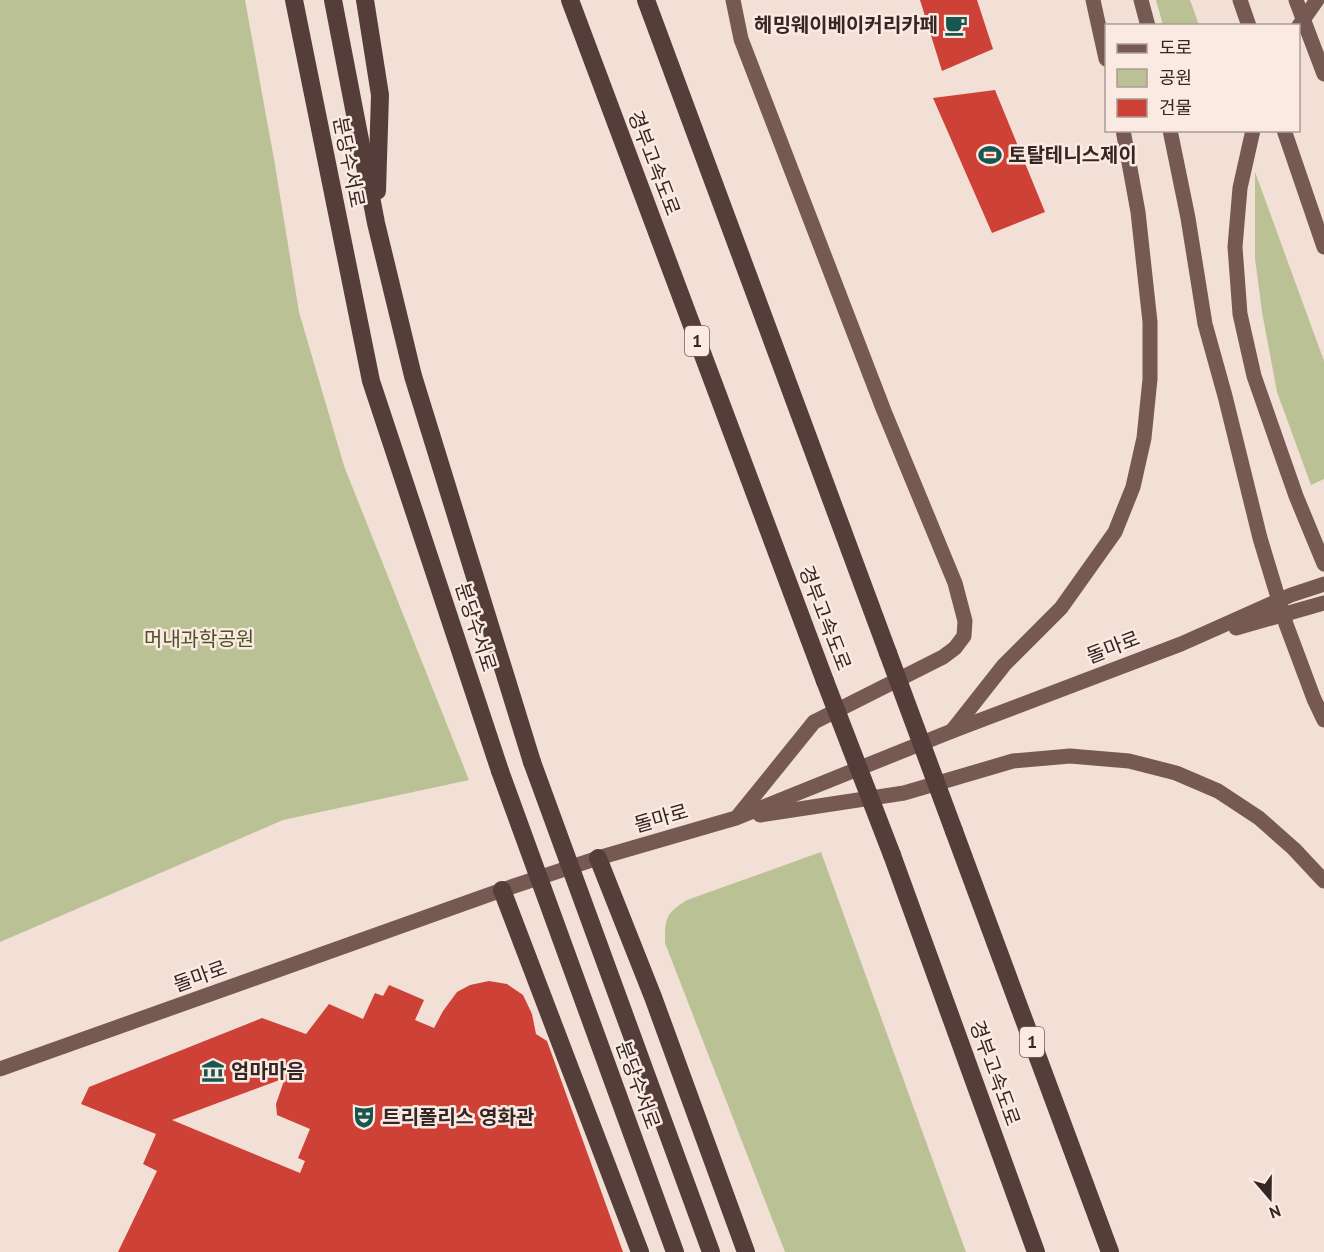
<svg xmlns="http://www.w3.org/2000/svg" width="1324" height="1252" viewBox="0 0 1324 1252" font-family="'PT Sans','Noto Sans KR',sans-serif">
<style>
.green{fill:#bac194}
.building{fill:#ce4137;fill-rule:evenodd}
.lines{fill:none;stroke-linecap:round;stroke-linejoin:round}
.primary{stroke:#775954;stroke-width:15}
.highway{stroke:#553e3a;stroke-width:18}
.primary-bridge{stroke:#775954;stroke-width:15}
.highway-bridge{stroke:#553e3a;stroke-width:18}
.labels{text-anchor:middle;stroke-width:5;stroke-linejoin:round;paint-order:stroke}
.shield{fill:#faeae1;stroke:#6f615d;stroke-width:1.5}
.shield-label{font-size:18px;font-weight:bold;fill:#342624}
.poi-label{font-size:20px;font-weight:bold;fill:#342624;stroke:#faeae1;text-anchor:start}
.street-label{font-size:20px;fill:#342624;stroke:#faeae1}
.park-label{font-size:20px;fill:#4b5326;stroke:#faeae1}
</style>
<rect width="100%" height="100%" fill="#f2dfd5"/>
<g class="green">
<path d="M 0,0 L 245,0 L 275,165 L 299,312 L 344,466 L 469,780 L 283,820 L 0,942 Z"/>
<path d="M 1156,0 L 1190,0 L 1199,25 L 1163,25 Z"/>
<path d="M 1255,172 L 1324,361 L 1324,479 L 1311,485 L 1277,392 L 1262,312 L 1255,258 Z"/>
<path d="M 821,852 L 966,1252 L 785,1252 L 665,943 C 665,918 665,914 687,900 Z"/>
</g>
<g class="building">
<path d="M 920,0 L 977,0 L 993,49 L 942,71 Z"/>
<path d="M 995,90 L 1045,212 L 992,233 L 933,98 Z"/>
<path d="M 489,981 L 507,984 L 523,995 L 532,1014 L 536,1034 L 547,1041 L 623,1252 L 118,1252 L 157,1171 L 143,1164 L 156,1134 L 81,1104 L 89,1087 L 262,1018 L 306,1034 L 329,1004 L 363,1019 L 375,993 L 383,996 L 389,985 L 424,1000 L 415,1020 L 434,1028 L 443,1011 L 457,992 L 470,985 ZM 285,1078 L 276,1104 L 277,1115 L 310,1129 L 298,1158 L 305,1161 L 300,1173 L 172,1120 Z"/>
</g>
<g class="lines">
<g class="primary">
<path d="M 733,0 L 741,39 L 884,411 L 955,583 L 965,621 L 964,636 L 955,648 L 943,657 L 814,722 L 738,816"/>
<path d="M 1093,0 L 1106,59"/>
<path d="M 1141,0 L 1148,26"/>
<path d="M 1240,0 L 1249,26"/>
<path d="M 1296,0 L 1324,74"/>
<path d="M 1253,130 L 1240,188 L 1235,247 L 1240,314 L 1254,376 L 1296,496 L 1324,564"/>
<path d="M 1284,130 L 1324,247"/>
<path d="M 1236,628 L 1324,603"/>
<path d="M 952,731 L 1004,665 L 1061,608 L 1115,532 L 1133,487 L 1144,438 L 1150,379 L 1150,322 L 1138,212 L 1123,130"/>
<path d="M 760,815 L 904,793 L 1013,761 L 1070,756 L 1129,761 L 1176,773 L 1218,791 L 1259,818 L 1294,849 L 1324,881"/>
<path d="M 0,1069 L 502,890 L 598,858 L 736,818 L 952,731 L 1181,644 L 1291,595 L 1324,584"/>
</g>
<g class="highway">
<path d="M 294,0 L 371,381 L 500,771"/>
<path d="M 333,0 L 376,223 L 413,376 L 532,762"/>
<path d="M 365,0 L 380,95 L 377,191"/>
<path d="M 570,0 L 825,681"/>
<path d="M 646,0 L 888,653"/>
<path d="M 954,831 L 1110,1252"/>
<path d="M 892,855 L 1036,1252"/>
<path d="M 598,858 L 653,997 L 746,1252"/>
<path d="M 502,890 L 640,1252"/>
</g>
<g class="primary-bridge">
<path d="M 1298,27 L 1317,0"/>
<path d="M 1170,130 L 1188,218 L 1205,324 L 1225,396 L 1260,538 L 1286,624 L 1314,699 L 1324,720"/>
</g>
<g class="highway-bridge">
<path d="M 888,653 L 954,831"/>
<path d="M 825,681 L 892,855"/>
<path d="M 532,762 L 711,1252"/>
<path d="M 500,771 L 675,1252"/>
</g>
</g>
<defs>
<g id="cafe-bare" transform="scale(1.8)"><path d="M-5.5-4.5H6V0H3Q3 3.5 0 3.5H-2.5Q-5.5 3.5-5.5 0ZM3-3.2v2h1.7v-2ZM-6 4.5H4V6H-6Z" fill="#185750" stroke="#faeae1" stroke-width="2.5" paint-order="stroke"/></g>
<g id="stadium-bare" transform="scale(1.8)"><path d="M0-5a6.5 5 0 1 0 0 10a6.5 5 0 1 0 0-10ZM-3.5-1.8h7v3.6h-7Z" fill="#185750" stroke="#faeae1" stroke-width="2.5" paint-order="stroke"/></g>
<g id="museum-bare" transform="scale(1.8)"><path d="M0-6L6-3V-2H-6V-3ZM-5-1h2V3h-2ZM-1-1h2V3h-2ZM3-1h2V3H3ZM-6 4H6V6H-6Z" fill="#185750" stroke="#faeae1" stroke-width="2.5" paint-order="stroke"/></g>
<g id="theatre-bare" transform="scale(1.8)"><path d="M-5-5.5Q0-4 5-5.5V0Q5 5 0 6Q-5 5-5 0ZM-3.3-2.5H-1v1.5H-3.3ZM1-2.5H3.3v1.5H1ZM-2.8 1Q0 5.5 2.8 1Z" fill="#185750" stroke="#faeae1" stroke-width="2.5" paint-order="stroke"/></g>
</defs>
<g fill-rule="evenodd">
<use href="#cafe-bare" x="956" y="25"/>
<use href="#stadium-bare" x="990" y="155"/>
<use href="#museum-bare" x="213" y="1071"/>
<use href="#theatre-bare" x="364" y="1117"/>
</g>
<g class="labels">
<g class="shield">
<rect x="685" y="326" width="24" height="30" rx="4.5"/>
<rect x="1020" y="1027" width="24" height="30" rx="4.5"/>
</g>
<g class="shield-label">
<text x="697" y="347">1</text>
<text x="1032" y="1048">1</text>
</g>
<g class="poi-label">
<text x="938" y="32" text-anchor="end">헤밍웨이베이커리카페</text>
<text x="1008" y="162">토탈테니스제이</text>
<text x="231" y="1078">엄마마음</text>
<text x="382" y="1124">트리폴리스 영화관</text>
</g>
<g class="street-label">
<text transform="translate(349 162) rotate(79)" y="7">분당수서로</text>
<text transform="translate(654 163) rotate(69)" y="7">경부고속도로</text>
<text transform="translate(825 618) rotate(69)" y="7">경부고속도로</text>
<text transform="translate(476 627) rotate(72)" y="7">분당수서로</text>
<text transform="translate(1113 647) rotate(-21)" y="7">돌마로</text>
<text transform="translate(661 818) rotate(-16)" y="7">돌마로</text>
<text transform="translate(200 976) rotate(-20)" y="7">돌마로</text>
<text transform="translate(995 1073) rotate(70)" y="7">경부고속도로</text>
<text transform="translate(638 1085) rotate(70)" y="7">분당수서로</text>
</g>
<g class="park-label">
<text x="199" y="646">머내과학공원</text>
</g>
</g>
<rect x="1105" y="24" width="195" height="108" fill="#faeae1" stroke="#ab9c95" stroke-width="1.5"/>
<rect x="1117" y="44" width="30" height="9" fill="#775954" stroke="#ab9c95" stroke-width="1.5"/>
<text x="1159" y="54" font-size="18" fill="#342624">도로</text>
<rect x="1117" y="69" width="30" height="18" fill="#bac194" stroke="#ab9c95" stroke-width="1.5"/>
<text x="1159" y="84" font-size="18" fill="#342624">공원</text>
<rect x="1117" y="99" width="30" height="18" fill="#ce4137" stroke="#ab9c95" stroke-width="1.5"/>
<text x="1159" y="114" font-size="18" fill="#342624">건물</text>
<g transform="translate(1270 1198) rotate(160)" stroke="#faeae1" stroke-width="4.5" paint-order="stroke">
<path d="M0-4.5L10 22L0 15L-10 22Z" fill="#342624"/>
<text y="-9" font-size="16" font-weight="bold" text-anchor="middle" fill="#342624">N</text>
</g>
</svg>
